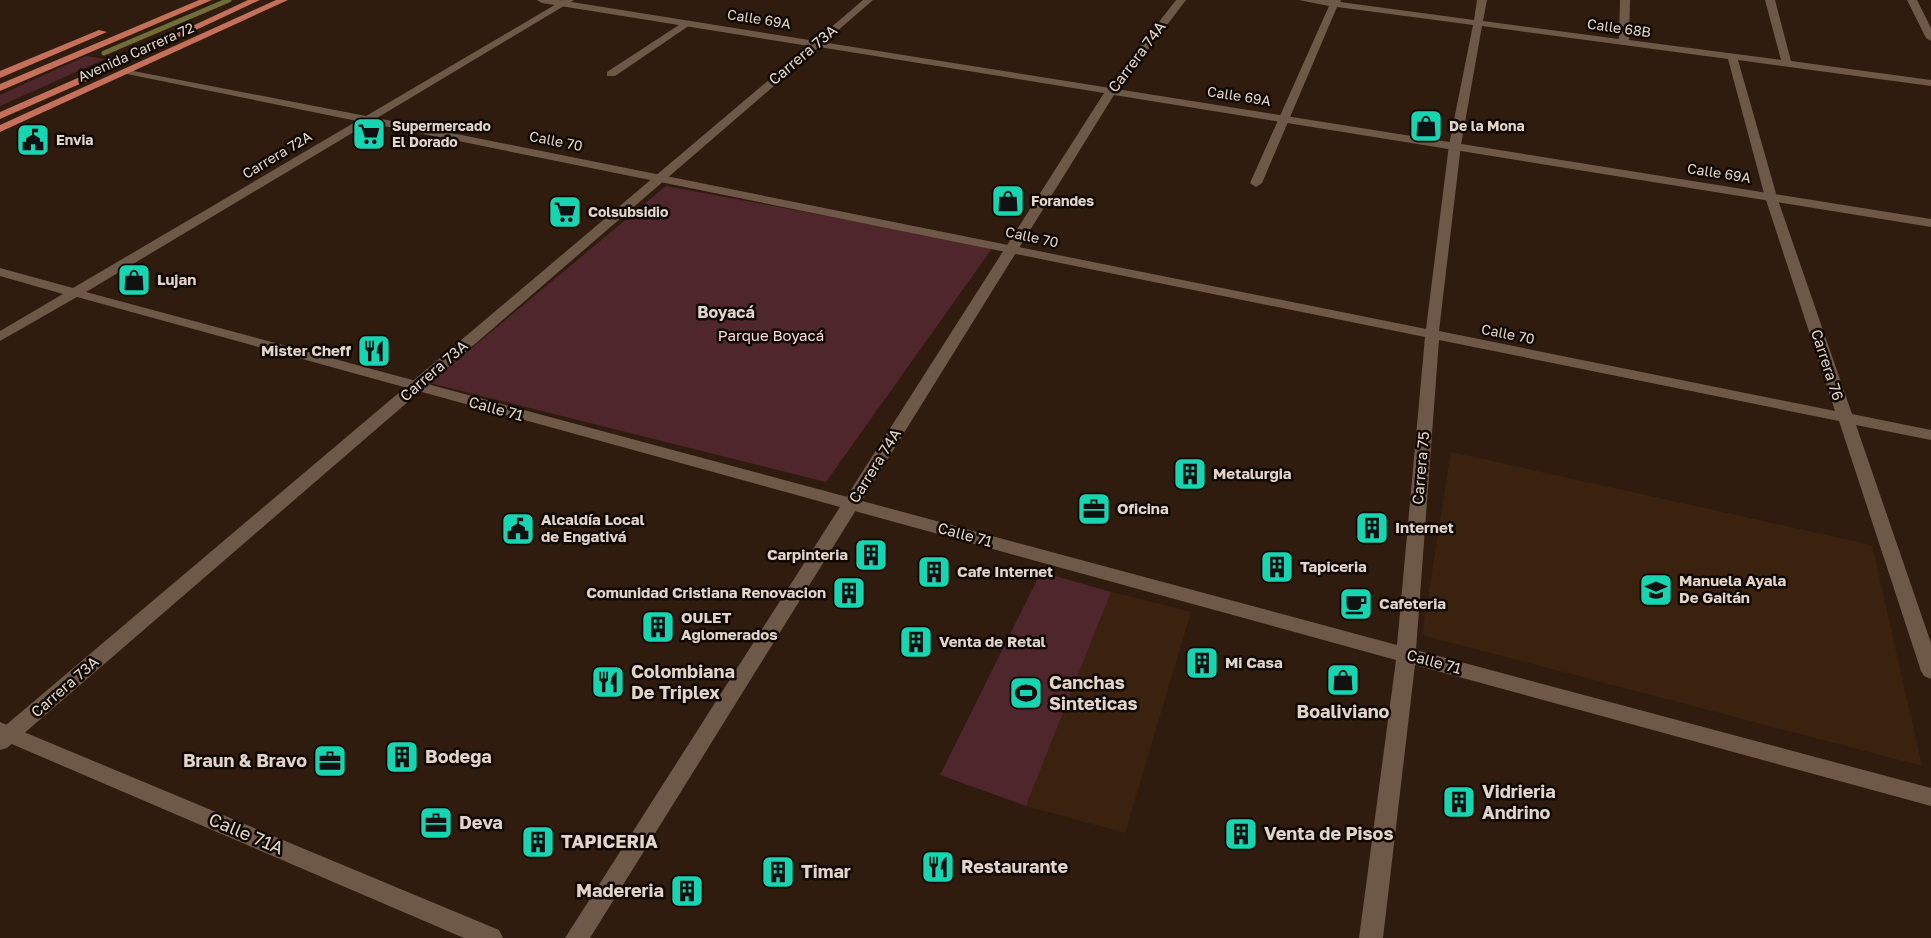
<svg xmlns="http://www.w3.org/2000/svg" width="1931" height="938" viewBox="0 0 1931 938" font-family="'Golos Text',sans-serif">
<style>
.built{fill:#3b220f}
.green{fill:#50262d}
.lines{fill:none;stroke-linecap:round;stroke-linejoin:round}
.stream{stroke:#716d3b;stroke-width:5}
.minor{fill:#6e5848;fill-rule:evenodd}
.tertiary{fill:#6e5848;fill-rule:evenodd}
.trunk{fill:#c4705a;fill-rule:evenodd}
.labels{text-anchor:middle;stroke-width:5;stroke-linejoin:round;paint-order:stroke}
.far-street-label{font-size:14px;fill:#e2d4cb;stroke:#110904}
.far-poi-label{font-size:14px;font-weight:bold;fill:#e2d4cb;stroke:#110904;text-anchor:start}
.street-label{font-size:15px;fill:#e2d4cb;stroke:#110904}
.poi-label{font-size:15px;font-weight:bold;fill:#e2d4cb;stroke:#110904;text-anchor:start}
.park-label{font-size:15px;fill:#fcd8db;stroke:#110904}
.neighbourhood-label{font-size:16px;font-weight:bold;fill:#e2d4cb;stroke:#110904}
.near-poi-label{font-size:18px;font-weight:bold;fill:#e2d4cb;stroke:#110904;text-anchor:start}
.near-street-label{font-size:18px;fill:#e2d4cb;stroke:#110904}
</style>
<rect width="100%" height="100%" fill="#2f1c0e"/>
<g class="built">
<path d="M 1451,452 L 1872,545 L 1922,766 L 1422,635 Z"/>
<path d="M 1111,592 L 1191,612 L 1125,833 L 1026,806 Z"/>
</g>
<g class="green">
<path d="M 86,56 L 105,59 L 0,106 L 0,95 Z"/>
<path d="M 666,186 L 993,247 L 826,482 L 430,383 Z"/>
<path d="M 1041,572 L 1111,592 L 1026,806 L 940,775 Z"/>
</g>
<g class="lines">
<path class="stream" d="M 104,53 L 229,0"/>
<g class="minor">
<path d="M 563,0 L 574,0 L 377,118 L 1426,329 L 1449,145 L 1473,25 L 1337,7 L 1262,183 L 1256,187 L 1250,183 L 1329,6 L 1299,0 L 1341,0 L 1340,2 L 1474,20 L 1477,0 L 1487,0 L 1483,21 L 1619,39 L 1620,0 L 1630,0 L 1629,40 L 1781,60 L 1765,0 L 1775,0 L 1791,61 L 1931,80 L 1931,86 L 1738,60 L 1777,197 L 1852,414 L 1931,430 L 1931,440 L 1856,425 L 1931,643 L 1931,679 L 1924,676 L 1921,671 L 1839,421 L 1439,340 L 1416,650 L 1931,788 L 1931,806 L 1415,665 L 1383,938 L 1359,938 L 1396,660 L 77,297 L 0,341 L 0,331 L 63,294 L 0,276 L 0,268 L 73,288 L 357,121 L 127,74 L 123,73 L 123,69 L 366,116 ZM 1482,26 L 1728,59 L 1765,197 L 1835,411 L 1439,331 L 1461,145 ZM 369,123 L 1425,337 L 1397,645 L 86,292 Z"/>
<path d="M 863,0 L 873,0 L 820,46 L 814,46 L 814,42 Z"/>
<path d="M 1176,0 L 1186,0 L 1115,93 L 1107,93 L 1107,89 Z"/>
<path d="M 1907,0 L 1917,0 L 1931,28 L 1931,41 L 1926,38 Z"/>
<path d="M 685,21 L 693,23 L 615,76 L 607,76 L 607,72 Z"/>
<path d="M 0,722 L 499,930 L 503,938 L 464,938 L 0,739 Z"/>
</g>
<path class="tertiary" d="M 537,0 L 559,0 L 1931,219 L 1931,227 L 1114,95 L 590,938 L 565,938 L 1104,93 L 819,47 L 7,748 L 0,750 L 0,730 L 809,46 L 542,3 Z"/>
<g class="trunk">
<path d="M 199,0 L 212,0 L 0,91 L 0,84 Z"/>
<path d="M 248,0 L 260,0 L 181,37 L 173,35 Z"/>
<path d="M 276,0 L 288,0 L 0,132 L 0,125 Z"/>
<path d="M 99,30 L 107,32 L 0,78 L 0,71 Z"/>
<path d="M 87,74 L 91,75 L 91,79 L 0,119 L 0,112 Z"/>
</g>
</g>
<defs>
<g id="shop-square" transform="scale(1.725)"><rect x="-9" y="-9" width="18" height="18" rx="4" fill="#18d5b2" stroke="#110904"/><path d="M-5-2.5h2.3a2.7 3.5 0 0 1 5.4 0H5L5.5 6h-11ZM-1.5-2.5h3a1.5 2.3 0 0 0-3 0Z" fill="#111"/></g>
<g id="supermarket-square" transform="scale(1.725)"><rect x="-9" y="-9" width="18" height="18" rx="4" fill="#18d5b2" stroke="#110904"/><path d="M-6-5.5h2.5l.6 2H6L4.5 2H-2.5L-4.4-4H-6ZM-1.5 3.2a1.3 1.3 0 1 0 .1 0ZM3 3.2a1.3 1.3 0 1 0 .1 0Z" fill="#111"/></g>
<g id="civic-square" transform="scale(1.725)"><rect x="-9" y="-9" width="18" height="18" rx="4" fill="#18d5b2" stroke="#110904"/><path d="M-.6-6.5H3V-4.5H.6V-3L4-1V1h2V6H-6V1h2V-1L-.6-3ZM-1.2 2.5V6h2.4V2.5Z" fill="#111"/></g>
<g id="restaurant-square" transform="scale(1.725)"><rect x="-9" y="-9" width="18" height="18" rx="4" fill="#18d5b2" stroke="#110904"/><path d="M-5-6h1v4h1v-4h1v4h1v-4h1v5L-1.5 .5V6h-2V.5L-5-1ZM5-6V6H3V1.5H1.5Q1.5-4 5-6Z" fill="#111"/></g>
<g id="building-square" transform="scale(1.725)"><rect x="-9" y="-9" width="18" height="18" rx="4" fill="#18d5b2" stroke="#110904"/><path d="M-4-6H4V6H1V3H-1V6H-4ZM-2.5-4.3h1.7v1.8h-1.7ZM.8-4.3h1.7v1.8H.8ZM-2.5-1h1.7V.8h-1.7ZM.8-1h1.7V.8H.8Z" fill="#111"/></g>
<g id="office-square" transform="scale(1.725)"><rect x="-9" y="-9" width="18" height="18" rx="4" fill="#18d5b2" stroke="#110904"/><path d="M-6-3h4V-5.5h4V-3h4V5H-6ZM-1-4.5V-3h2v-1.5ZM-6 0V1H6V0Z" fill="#111"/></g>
<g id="school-square" transform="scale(1.725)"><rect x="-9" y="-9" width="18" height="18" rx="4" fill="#18d5b2" stroke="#110904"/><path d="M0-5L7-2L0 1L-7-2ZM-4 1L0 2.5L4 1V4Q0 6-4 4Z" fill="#111"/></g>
<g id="cafe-square" transform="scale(1.725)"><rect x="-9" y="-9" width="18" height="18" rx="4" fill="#18d5b2" stroke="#110904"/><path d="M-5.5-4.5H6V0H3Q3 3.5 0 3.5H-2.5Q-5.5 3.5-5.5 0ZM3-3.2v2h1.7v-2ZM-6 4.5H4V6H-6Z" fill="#111"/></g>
<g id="stadium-square" transform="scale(1.725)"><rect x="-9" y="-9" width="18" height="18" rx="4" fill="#18d5b2" stroke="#110904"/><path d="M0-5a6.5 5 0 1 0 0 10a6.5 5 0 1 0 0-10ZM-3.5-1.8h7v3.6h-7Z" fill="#111"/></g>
</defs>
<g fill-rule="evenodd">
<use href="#shop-square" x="1426" y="126"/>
<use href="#supermarket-square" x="369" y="134"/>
<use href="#civic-square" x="33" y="140"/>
<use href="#shop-square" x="1008" y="201"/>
<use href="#supermarket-square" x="565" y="212"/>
<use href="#shop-square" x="134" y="280"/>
<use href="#restaurant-square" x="374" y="351"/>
<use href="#building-square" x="1190" y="474"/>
<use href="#office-square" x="1094" y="509"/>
<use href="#building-square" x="1372" y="528"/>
<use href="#civic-square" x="518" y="529"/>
<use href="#building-square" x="871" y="555"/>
<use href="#building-square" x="1277" y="567"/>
<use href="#building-square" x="934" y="572"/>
<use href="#school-square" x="1656" y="590"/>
<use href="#building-square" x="849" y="593"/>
<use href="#cafe-square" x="1356" y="604"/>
<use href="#building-square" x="658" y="627"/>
<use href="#building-square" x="916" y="642"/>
<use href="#building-square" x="1202" y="663"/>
<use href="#shop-square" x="1343" y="680"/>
<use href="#restaurant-square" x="608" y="682"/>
<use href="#stadium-square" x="1026" y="693"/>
<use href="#building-square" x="402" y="757"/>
<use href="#office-square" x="330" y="761"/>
<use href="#building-square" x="1459" y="802"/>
<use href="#office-square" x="436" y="823"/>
<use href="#building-square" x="1241" y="834"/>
<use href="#building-square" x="538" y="842"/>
<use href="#restaurant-square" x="938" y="867"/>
<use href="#building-square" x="778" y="872"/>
<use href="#building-square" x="687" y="891"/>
</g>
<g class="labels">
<g class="far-street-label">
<text transform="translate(759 19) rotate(9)" y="5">Calle 69A</text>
<text transform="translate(1619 28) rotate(8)" y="5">Calle 68B</text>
<text transform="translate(136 52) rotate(-24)" y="5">Avenida Carrera 72</text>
<text transform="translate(1239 96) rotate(9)" y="5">Calle 69A</text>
<text transform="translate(556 141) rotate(11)" y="5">Calle 70</text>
<text transform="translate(277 155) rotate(-31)" y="5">Carrera 72A</text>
<text transform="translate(1719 173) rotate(9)" y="5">Calle 69A</text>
<text transform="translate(1032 237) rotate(12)" y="5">Calle 70</text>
<text transform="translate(1508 334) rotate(11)" y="5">Calle 70</text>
</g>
<g class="far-poi-label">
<text x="392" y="131">Supermercado<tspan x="392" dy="16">El Dorado</tspan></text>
<text x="1449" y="131">De la Mona</text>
<text x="56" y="145">Envia</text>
<text x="1031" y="206">Forandes</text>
<text x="588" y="217">Colsubsidio</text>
</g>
<g class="street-label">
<text transform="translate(803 55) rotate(-40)" y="5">Carrera 73A</text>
<text transform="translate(1137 57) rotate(-53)" y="5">Carrera 74A</text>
<text transform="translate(1827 365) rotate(72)" y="5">Carrera 76</text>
<text transform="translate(434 371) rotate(-41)" y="5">Carrera 73A</text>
<text transform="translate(496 409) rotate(15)" y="5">Calle 71</text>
<text transform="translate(875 466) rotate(-58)" y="5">Carrera 74A</text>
<text transform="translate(1421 468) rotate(-85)" y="5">Carrera 75</text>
<text transform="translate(965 535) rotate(15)" y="5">Calle 71</text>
<text transform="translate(1434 662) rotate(15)" y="5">Calle 71</text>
<text transform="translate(65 687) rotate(-41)" y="5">Carrera 73A</text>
</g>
<g class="poi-label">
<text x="157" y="285">Lujan</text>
<text x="351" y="356" text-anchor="end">Mister Cheff</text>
<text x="1213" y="479">Metalurgia</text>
<text x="1117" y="514">Oficina</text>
<text x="541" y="525">Alcaldía Local<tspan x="541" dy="17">de Engativá</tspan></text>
<text x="1395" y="533">Internet</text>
<text x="848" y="560" text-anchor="end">Carpinteria</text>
<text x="1300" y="572">Tapiceria</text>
<text x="957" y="577">Cafe Internet</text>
<text x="1679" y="586">Manuela Ayala<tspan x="1679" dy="17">De Gaitán</tspan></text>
<text x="826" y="598" text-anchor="end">Comunidad Cristiana Renovacion</text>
<text x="1379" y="609">Cafeteria</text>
<text x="681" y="623">OULET<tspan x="681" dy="17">Aglomerados</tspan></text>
<text x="939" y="647">Venta de Retal</text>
<text x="1225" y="668">Mi Casa</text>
</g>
<g class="park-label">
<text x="771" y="341">Parque Boyacá</text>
</g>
<g class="neighbourhood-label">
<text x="726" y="318">Boyacá</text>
</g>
<g class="near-poi-label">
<text x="631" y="678">Colombiana<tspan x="631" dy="21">De Triplex</tspan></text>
<text x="1049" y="689">Canchas<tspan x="1049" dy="21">Sinteticas</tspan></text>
<text x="1343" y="718" text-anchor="middle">Boaliviano</text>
<text x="425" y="763">Bodega</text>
<text x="307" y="767" text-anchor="end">Braun &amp; Bravo</text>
<text x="1482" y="798">Vidrieria<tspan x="1482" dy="21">Andrino</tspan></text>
<text x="459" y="829">Deva</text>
<text x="1264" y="840">Venta de Pisos</text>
<text x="561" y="848">TAPICERIA</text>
<text x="961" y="873">Restaurante</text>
<text x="801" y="878">Timar</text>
<text x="664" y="897" text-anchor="end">Madereria</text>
</g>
<g class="near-street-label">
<text transform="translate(246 834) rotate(23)" y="6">Calle 71A</text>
</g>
</g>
</svg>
